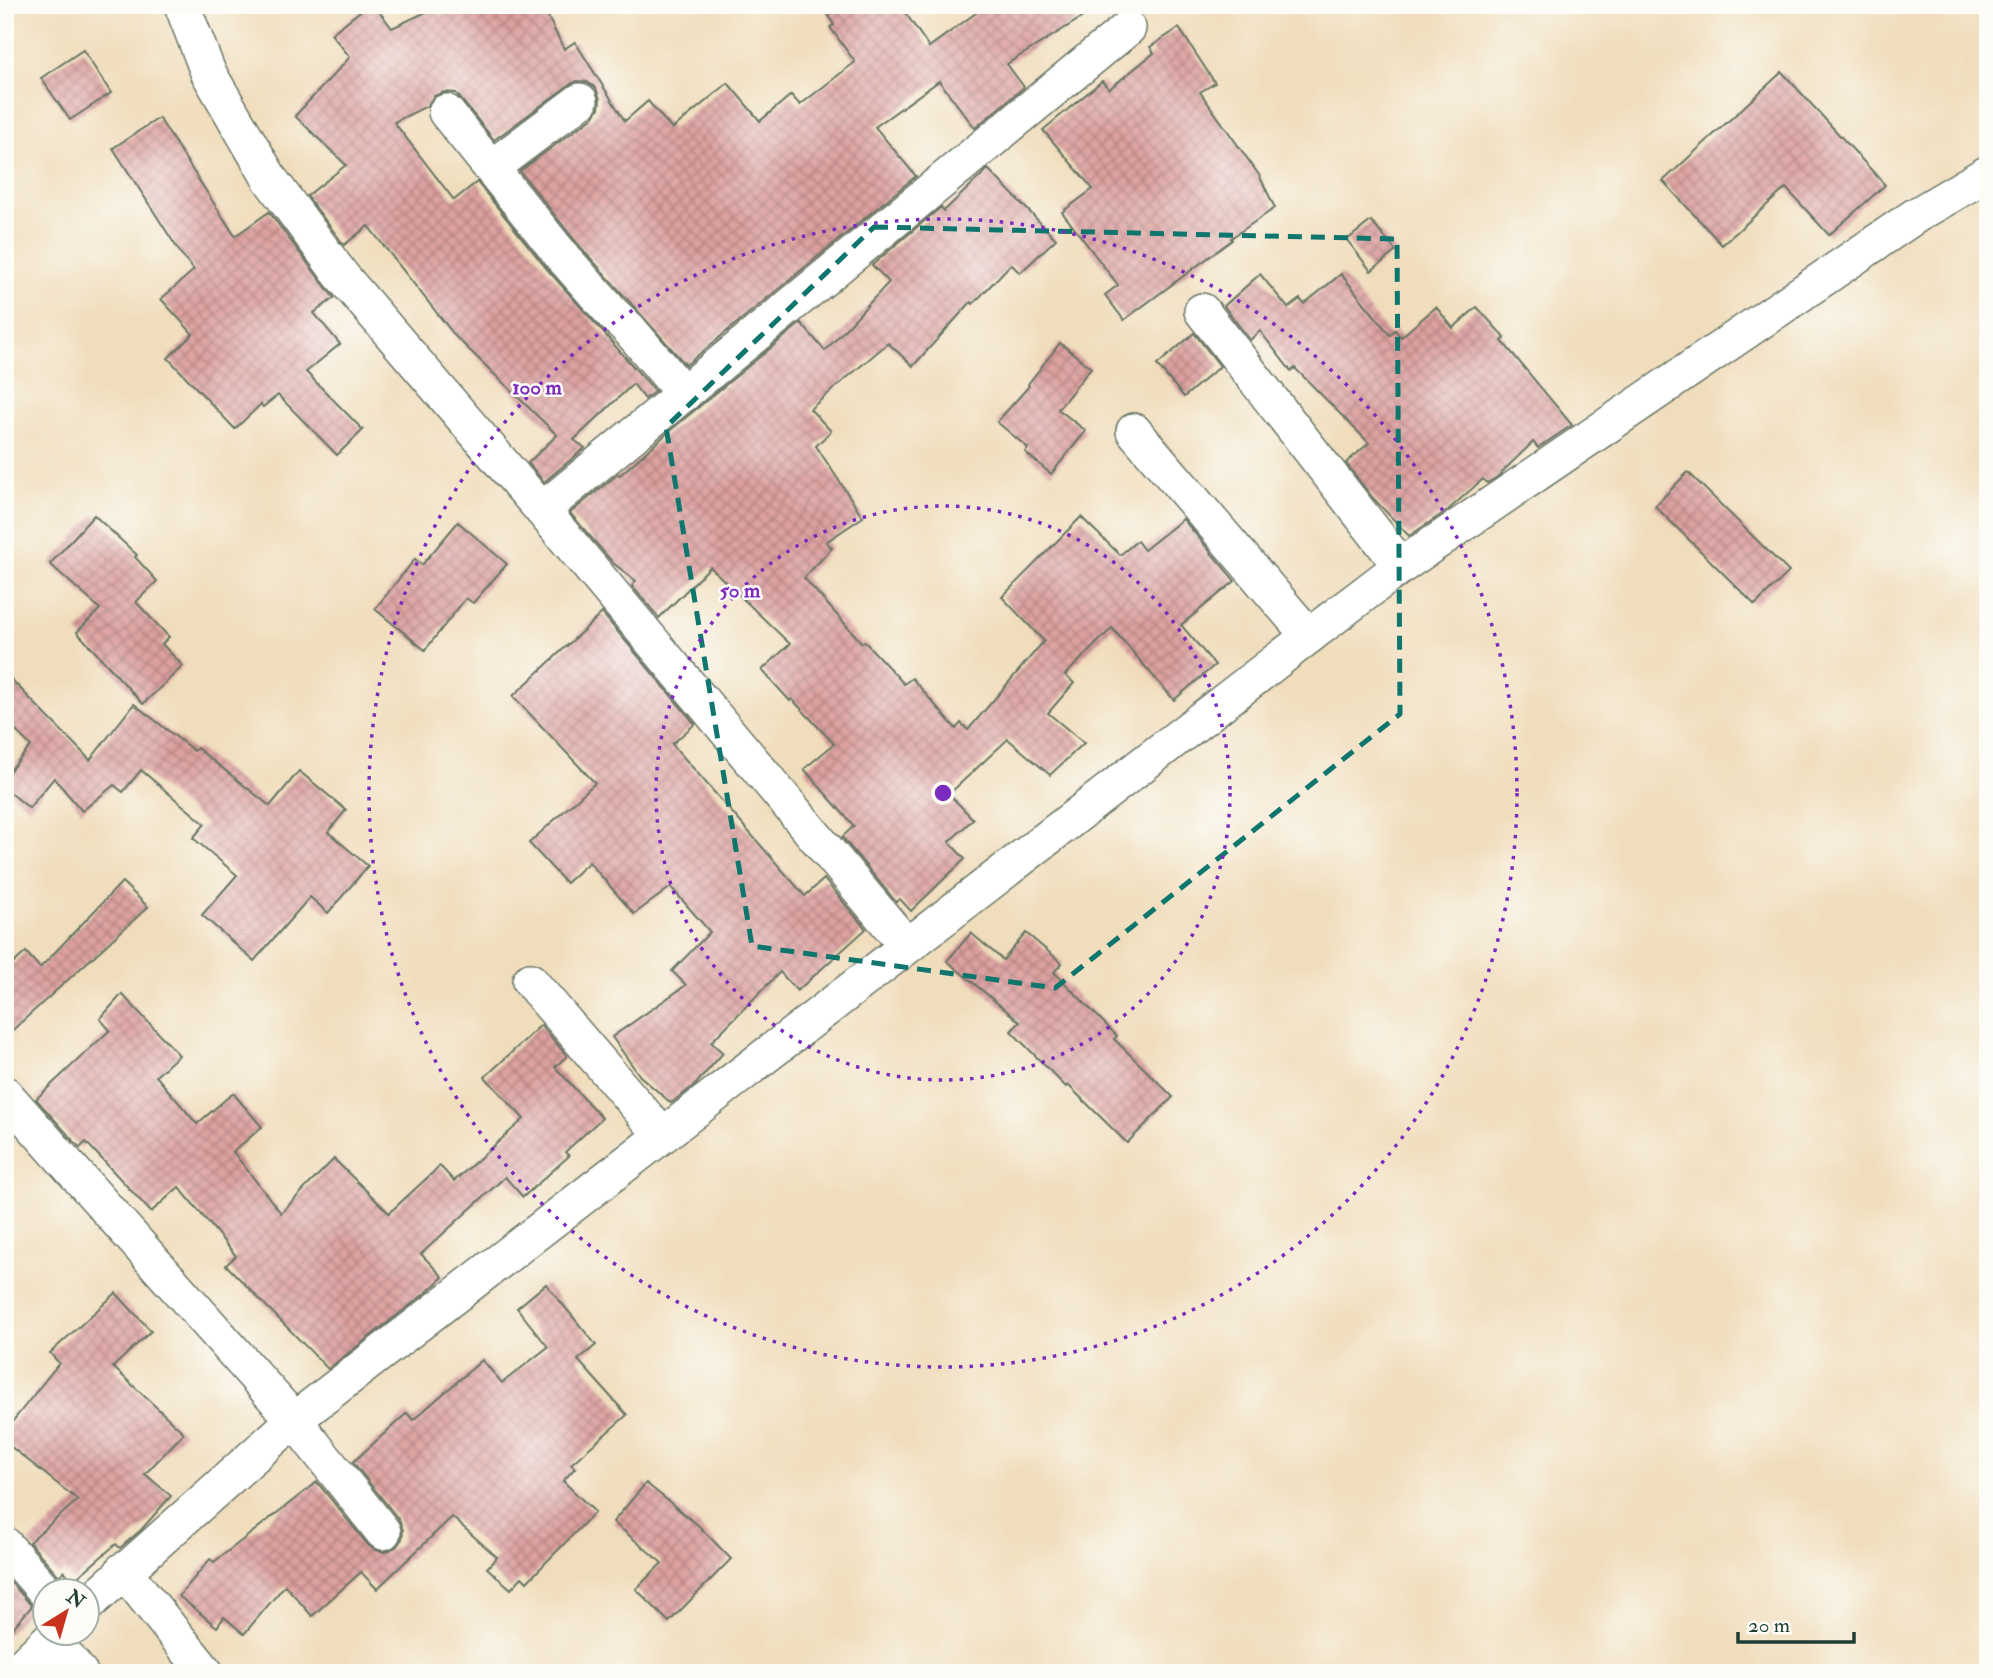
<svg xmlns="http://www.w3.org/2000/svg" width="1993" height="1678" viewBox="0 0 1993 1678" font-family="'IM FELL Double Pica',serif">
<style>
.building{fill:url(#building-cross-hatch)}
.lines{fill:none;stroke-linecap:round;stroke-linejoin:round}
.street-casing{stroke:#687564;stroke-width:38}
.street{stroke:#fff;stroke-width:35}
.marked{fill:none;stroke:#0f766e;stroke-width:5;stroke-dasharray:14 9;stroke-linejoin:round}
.ring{fill:none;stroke:#7b2cbf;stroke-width:3.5;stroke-dasharray:3.5 7}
.centre{fill:#7b2cbf;stroke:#fdfcf7;stroke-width:3.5}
.ring-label{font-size:21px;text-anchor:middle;font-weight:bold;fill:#7b2cbf;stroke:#fdfcf7;stroke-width:5;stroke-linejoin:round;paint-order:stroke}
</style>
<defs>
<pattern id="building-cross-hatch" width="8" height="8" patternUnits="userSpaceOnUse" patternTransform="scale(1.75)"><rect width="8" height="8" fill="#dda1a0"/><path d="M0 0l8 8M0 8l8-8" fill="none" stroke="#b38483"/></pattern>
</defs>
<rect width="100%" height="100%" fill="#fdfcf7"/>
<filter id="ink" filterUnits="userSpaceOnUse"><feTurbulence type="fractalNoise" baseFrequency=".0143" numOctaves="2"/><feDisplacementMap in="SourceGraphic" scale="14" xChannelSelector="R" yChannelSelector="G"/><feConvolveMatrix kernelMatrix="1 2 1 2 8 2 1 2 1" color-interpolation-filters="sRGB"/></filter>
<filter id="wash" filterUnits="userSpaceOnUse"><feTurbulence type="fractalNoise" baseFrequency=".00686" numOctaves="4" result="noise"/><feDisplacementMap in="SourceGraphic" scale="28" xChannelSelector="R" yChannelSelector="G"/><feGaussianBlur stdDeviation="1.57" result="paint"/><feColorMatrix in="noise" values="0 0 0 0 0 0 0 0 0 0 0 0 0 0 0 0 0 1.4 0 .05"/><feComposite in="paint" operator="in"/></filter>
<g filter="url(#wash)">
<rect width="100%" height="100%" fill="#f0ddbc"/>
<g id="blocks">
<g class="building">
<path d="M 368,5 L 374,5 L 392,28 L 441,5 L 542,5 L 564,49 L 575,42 L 625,121 L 648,101 L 672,129 L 728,83 L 760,121 L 791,95 L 800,105 L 855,62 L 830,27 L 834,25 L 823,5 L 900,5 L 929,47 L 987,5 L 1102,5 L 1007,64 L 1024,87 L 975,128 L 939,81 L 875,127 L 916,176 L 686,365 L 577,243 L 520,171 L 593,117 L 599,108 L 600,99 L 596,88 L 587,82 L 577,81 L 569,85 L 494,140 L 456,93 L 444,92 L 434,96 L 427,106 L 394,122 L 454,200 L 477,182 L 547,269 L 655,391 L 645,399 L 633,384 L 574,440 L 585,448 L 544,482 L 528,463 L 557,435 L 456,337 L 368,226 L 344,245 L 307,196 L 346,165 L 295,116 L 350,57 L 331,34 Z"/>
<path d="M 1179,28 L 1215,83 L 1200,92 L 1259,175 L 1275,208 L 1231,238 L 1232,240 L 1124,320 L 1105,295 L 1118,285 L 1062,212 L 1093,189 L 1043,130 L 1102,81 L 1109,89 L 1154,53 L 1150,47 Z"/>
<path d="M 83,50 L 111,93 L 70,120 L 41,78 Z"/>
<path d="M 1782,72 L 1885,185 L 1829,235 L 1786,188 L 1722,245 L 1663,181 Z"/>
<path d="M 159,118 L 235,236 L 269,212 L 334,298 L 314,313 L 340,344 L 306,372 L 363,430 L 337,455 L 278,395 L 263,407 L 261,404 L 235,429 L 168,358 L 193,334 L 161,299 L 194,270 L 181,254 L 113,148 Z"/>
<path d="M 988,169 L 1056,239 L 1020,273 L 1011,264 L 973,304 L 971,302 L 913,366 L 888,343 L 810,409 L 831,431 L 816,446 L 863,517 L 826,542 L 832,548 L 804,578 L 862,643 L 864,641 L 904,684 L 912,678 L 956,729 L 961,723 L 968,730 L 1044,641 L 1002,597 L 1081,517 L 1120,555 L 1137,541 L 1144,550 L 1183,519 L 1235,581 L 1181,625 L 1215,665 L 1174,700 L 1112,628 L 1065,675 L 1074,683 L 1048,713 L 1084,743 L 1050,775 L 1008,739 L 949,794 L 973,819 L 949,842 L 965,859 L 911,911 L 900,899 L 896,902 L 842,837 L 854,826 L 804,769 L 834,744 L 792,699 L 790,701 L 762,670 L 790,644 L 710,567 L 659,618 L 632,586 L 636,581 L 613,563 L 570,513 L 618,474 L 620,475 L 672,429 L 801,323 L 825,351 L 889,282 L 872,265 L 941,207 L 944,211 Z"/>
<path d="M 1371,221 L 1396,251 L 1371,271 L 1347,240 Z"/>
<path d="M 1260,274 L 1288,308 L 1300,299 L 1304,304 L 1341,274 L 1390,335 L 1395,330 L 1401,337 L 1436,307 L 1453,328 L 1477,307 L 1505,338 L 1502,341 L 1572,425 L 1538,448 L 1533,442 L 1497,477 L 1487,483 L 1483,479 L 1448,510 L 1409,536 L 1372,497 L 1346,463 L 1369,443 L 1295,368 L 1291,371 L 1260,331 L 1250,340 L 1224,306 Z"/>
<path d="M 1194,333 L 1220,366 L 1184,397 L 1157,365 Z"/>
<path d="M 1060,343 L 1091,368 L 1058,409 L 1086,431 L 1051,474 L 1025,452 L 1028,448 L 997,422 L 1029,386 L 1028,384 Z"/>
<path d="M 1688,472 L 1789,572 L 1755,605 L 1655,506 Z"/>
<path d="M 94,515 L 137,555 L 135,557 L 157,581 L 136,602 L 169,637 L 162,644 L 183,666 L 143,704 L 77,632 L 100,609 L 50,564 Z"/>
<path d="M 458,522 L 507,564 L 473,603 L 466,598 L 425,650 L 375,609 L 415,559 L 422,565 Z"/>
<path d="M 602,613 L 695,724 L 672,744 L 805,896 L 824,879 L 866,929 L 797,991 L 780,972 L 711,1042 L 723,1053 L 695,1085 L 671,1103 L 640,1076 L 612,1037 L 686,985 L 672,971 L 710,932 L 671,887 L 634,914 L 589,862 L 566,883 L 529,843 L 595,783 L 513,696 Z"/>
<path d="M 5,673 L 90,760 L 134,704 L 194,751 L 197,748 L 270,806 L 299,771 L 346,810 L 328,832 L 368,866 L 328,913 L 310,897 L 254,961 L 202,915 L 237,875 L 193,838 L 205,824 L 141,770 L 123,792 L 114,785 L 82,811 L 54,778 L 29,808 L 5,788 L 5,776 L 31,746 L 5,720 Z"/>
<path d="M 122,882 L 148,907 L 5,1037 L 5,971 L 26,952 L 40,968 Z"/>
<path d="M 971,933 L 1003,960 L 1026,933 L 1062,963 L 1054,972 L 1117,1036 L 1114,1039 L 1173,1097 L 1127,1143 L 1068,1085 L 1066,1087 L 1011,1031 L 1020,1022 L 947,961 Z"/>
<path d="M 122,994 L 179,1055 L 156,1076 L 197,1124 L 233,1093 L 262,1127 L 233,1152 L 281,1213 L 334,1159 L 389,1213 L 440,1166 L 454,1181 L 524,1119 L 485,1077 L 541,1025 L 567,1056 L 555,1067 L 602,1118 L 565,1152 L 569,1156 L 523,1197 L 505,1177 L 421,1254 L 443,1277 L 427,1292 L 328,1369 L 226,1265 L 236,1256 L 179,1187 L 151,1212 L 86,1142 L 80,1148 L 36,1099 L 110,1030 L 100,1019 Z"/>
<path d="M 546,1284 L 596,1345 L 578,1360 L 627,1415 L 571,1464 L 575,1468 L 563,1481 L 595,1512 L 527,1582 L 522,1577 L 511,1589 L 487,1568 L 497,1557 L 452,1517 L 377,1589 L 361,1572 L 312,1616 L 285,1585 L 244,1634 L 224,1617 L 217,1627 L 179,1596 L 210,1559 L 214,1562 L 317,1482 L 368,1545 L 375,1550 L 385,1552 L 396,1547 L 402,1539 L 403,1530 L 399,1520 L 353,1462 L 407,1413 L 413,1420 L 482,1360 L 502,1383 L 548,1347 L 517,1308 Z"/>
<path d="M 116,1293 L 151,1331 L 113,1367 L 184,1433 L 145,1474 L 171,1496 L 141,1530 L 120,1548 L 116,1544 L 73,1581 L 64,1571 L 59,1576 L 29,1542 L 78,1500 L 5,1442 L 5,1431 L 59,1363 L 50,1353 Z"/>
<path d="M 646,1483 L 699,1526 L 731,1559 L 669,1622 L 636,1589 L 662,1563 L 613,1522 Z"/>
<path d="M 5,1576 L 32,1606 L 5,1637 Z"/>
</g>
</g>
</g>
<g filter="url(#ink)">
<use href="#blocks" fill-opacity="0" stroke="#687564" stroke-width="2"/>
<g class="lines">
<g class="street-casing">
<g id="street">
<path d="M 182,5 L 208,72 L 270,179 L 341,275 L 542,510 L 907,946"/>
<path d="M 446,112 L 562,256 L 613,314 L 629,329 L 684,394"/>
<path d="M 492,167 L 580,101"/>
<path d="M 1202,311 L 1401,566"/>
<path d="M 1134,431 L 1309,636"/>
<path d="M 542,510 L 1128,28"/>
<path d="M 530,981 L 662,1135"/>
<path d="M 5,1094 L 294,1420 L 383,1532"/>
<path d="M 5,1545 L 46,1592"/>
<path d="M 123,1570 L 206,1673"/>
<path d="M 88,1604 L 294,1420 L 1309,636 L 1401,566 L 1915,216 L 1988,173"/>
<path d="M 51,1638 L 80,1673"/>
<path d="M 15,1673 L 57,1632"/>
</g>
</g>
<use href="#street" class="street"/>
</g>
</g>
<path class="marked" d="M 874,227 L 1397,239 L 1400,714 L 1055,988 L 752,946 L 666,427 Z"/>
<g class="ring">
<circle cx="943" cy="793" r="287"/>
<circle cx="943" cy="793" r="574"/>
</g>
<circle cx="943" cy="793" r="10" class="centre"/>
<g class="ring-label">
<text x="537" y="394">100 m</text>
<text x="740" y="597">50 m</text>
</g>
<rect width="1993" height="1678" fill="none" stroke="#fdfcf7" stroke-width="28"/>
<g transform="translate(66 1612) rotate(37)"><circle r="33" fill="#fdfcf7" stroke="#a4b0a9" stroke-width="2"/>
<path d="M0-5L12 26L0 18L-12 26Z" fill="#c8321e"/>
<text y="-10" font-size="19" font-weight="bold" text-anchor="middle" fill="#1f3d34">N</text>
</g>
<path d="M1738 1632v10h116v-10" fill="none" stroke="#1f3d34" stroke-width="3.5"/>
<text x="1748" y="1632" font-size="21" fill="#1f3d34" stroke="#fdfcf7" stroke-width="5" paint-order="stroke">20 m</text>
</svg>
